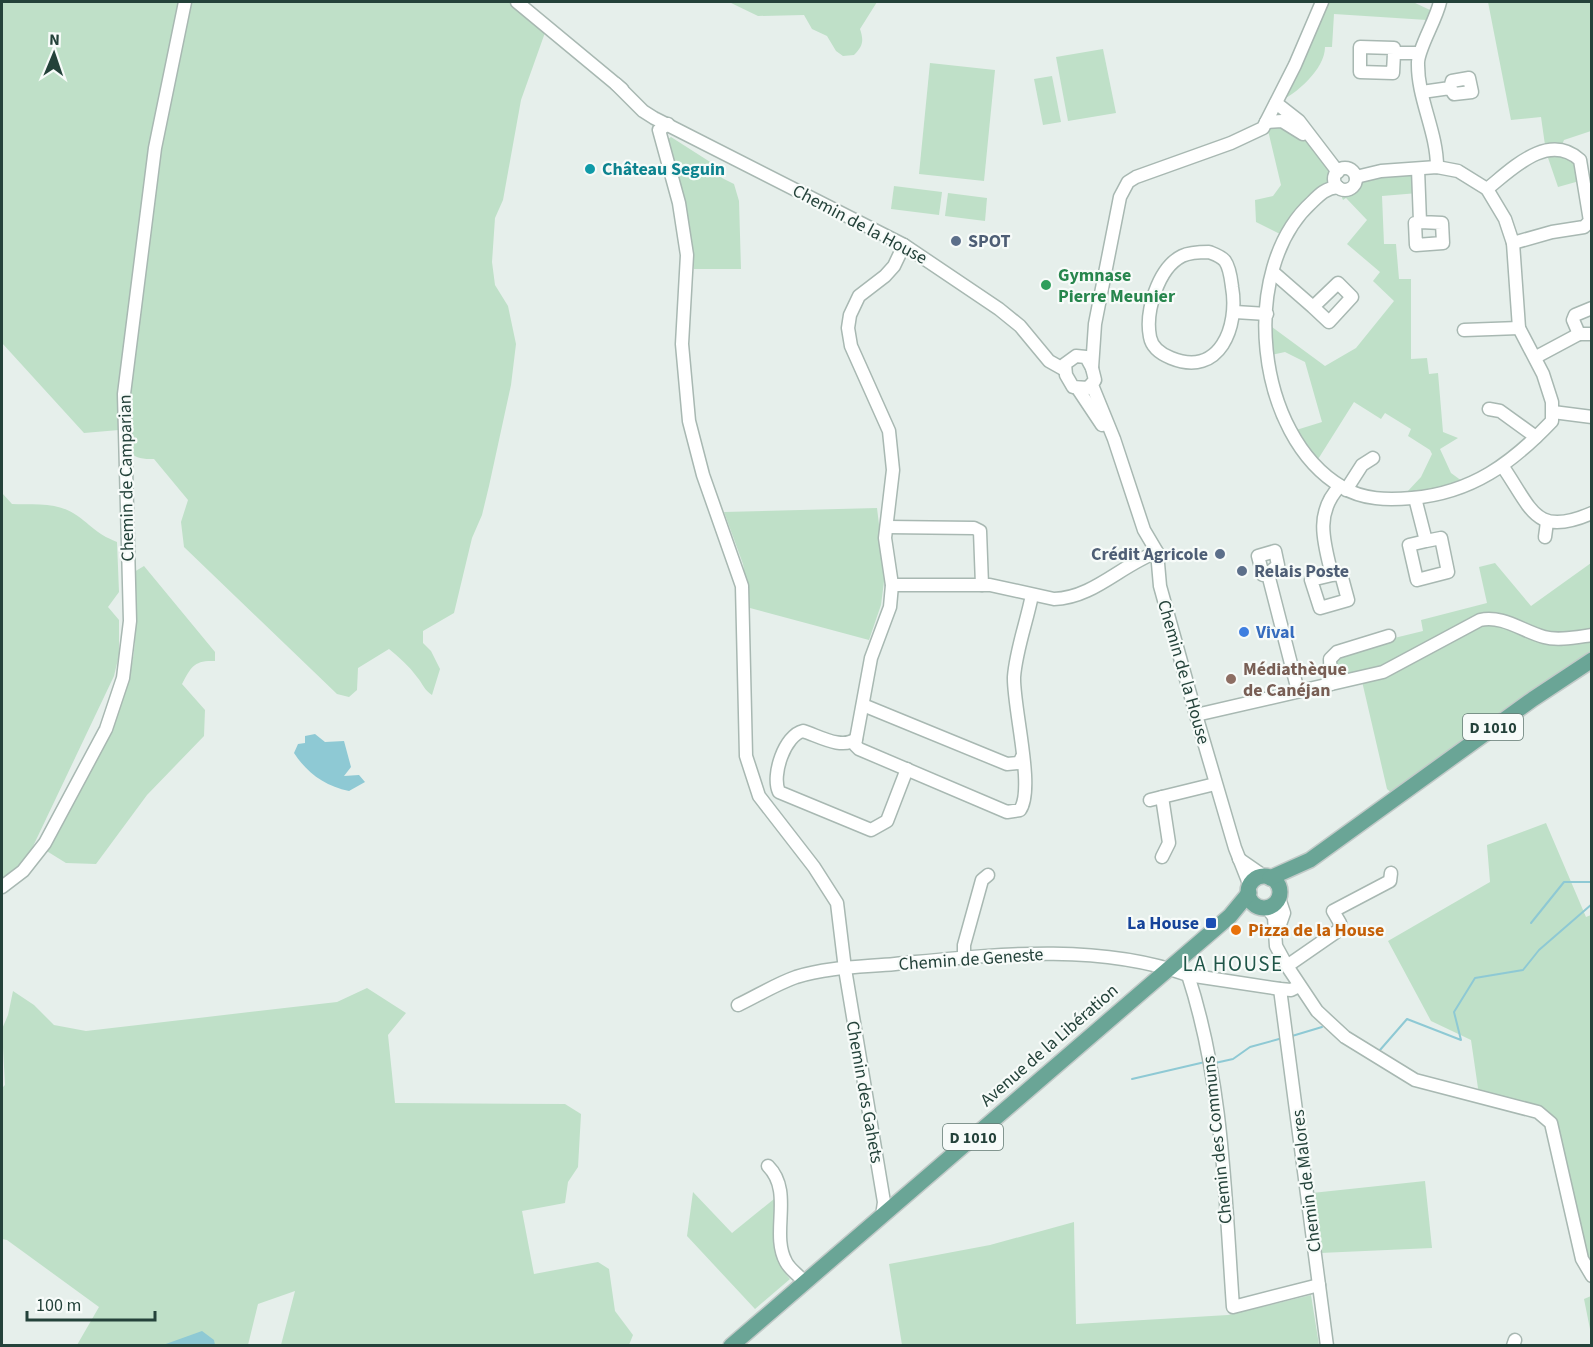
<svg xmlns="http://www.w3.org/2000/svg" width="1593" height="1347" viewBox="0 0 1593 1347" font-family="'Source Sans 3',sans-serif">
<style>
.green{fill:#bfe0c8}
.water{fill:#8ec9d4}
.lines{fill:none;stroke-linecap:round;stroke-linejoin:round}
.stream{stroke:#8ec9d4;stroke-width:2}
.minor-casing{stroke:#a8b8b2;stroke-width:15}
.major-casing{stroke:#c2cac8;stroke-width:18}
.minor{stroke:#fff;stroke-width:12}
.major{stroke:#6aa596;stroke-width:15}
.culture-dot{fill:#0f9aa8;stroke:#f7fbf9;stroke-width:2}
.service-dot{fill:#5c6f8a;stroke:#f7fbf9;stroke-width:2}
.leisure-dot{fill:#2e9e5b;stroke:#f7fbf9;stroke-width:2}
.shop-dot{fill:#3f7fe0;stroke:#f7fbf9;stroke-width:2}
.education-dot{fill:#8d6e63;stroke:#f7fbf9;stroke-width:2}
.transit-dot{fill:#1a4fb4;stroke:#f7fbf9;stroke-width:2}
.food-dot{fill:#e8710a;stroke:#f7fbf9;stroke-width:2}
.labels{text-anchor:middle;stroke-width:4.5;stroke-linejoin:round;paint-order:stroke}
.shield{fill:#f7fbf9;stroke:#637a73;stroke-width:1.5}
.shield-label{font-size:16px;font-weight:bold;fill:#24423a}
.culture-label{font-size:18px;font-weight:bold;fill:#0d838f;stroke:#f7fbf9;text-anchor:start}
.street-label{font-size:18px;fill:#24423a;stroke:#f7fbf9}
.service-label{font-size:18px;font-weight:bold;fill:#4e5e75;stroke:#f7fbf9;text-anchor:start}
.leisure-label{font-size:18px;font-weight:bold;fill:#27864d;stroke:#f7fbf9;text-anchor:start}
.shop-label{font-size:18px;font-weight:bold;fill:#366cbe;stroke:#f7fbf9;text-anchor:start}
.education-label{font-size:18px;font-weight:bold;fill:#785e54;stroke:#f7fbf9;text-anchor:start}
.transit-label{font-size:18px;font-weight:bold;fill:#164399;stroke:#f7fbf9;text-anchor:end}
.food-label{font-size:18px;font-weight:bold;fill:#c56008;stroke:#f7fbf9;text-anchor:start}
.quarter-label{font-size:21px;letter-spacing:1.5px;fill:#1f5548;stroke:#f7fbf9}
</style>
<rect width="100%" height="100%" fill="#e6efeb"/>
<g class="green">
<path d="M 2,2 L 517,2 L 547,27 L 521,100 L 503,200 L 495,218 L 492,262 L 495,285 L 508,306 L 516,344 L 511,385 L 489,486 L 482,515 L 472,538 L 454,613 L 423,631 L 423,643 L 431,651 L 440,669 L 432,695 C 424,690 423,684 417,677 C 409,666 399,657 389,649 L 358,668 L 357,690 L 349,697 L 337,694 L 184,547 L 181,522 L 188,500 L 154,459 C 128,460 130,450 119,430 L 84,433 L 2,343 Z"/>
<path d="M 729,2 L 877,2 L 860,29 C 864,41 863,46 854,55 L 843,56 L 836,51 L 827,36 L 812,29 L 804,15 L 758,16 Z"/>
<path d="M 1322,2 L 1413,2 L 1430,10 L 1438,10 L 1436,19 L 1427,20 L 1334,14 L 1332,47 L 1325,47 C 1325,69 1296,95 1276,103 Z"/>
<path d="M 1488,2 L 1591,2 L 1591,131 L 1564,140 L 1561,147 L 1573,154 L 1583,180 L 1558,187 L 1546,152 L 1541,117 L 1511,120 Z"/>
<path d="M 1103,49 L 1116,113 L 1068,121 L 1056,57 Z"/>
<path d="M 930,63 L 995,70 L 984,181 L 919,174 Z"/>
<path d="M 1052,76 L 1061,122 L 1043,125 L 1034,79 Z"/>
<path d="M 1266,122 L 1300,133 L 1336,174 L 1335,183 L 1343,190 L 1351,188 L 1356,182 L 1418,169 L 1418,193 L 1382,196 L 1384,244 L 1396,244 L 1399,279 L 1411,279 L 1411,359 L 1427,358 L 1429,374 L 1438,373 L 1443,432 L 1458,438 L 1440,449 L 1451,473 L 1466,484 L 1408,498 L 1407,492 L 1421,477 L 1432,454 L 1430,450 L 1408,436 L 1411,429 L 1385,413 L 1381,419 L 1354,402 L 1315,464 L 1293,431 L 1322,422 L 1305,362 L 1285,352 L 1266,356 L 1272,327 L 1325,366 L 1356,348 L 1394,301 L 1373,281 L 1380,272 L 1347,244 L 1367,220 L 1346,198 L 1343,200 L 1338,187 L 1329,188 L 1284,236 L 1256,222 L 1255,200 L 1273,196 L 1281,185 Z"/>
<path d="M 671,137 L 718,167 L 722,178 L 734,184 L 739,201 L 741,269 L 694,269 L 682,198 L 668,139 Z"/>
<path d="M 894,186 L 942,192 L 939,215 L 891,209 Z"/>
<path d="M 948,193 L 987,198 L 985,221 L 945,216 Z"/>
<path d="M 2,493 L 12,504 C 31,505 56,502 73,513 C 91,524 94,533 117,542 L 119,592 L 108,607 L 119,620 L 119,655 L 114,676 L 27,859 L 2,885 Z"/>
<path d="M 877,508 L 885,574 L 881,605 L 869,640 L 750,608 L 743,564 L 724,512 Z"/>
<path d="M 1495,563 L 1531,606 L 1591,563 L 1591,660 L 1396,797 L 1387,789 L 1361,677 L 1331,684 L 1337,652 L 1423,631 L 1421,620 L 1487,603 L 1479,567 Z"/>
<path d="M 144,566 L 215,652 L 215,661 C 194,660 191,667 182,684 L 205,710 L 204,736 L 147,795 L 96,864 L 66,863 L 45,850 C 77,790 116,731 132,664 C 138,634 135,602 134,572 Z"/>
<path d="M 1546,823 L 1586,917 L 1591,915 L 1591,1276 L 1551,1123 L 1479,1095 L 1471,1040 L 1431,1021 L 1388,941 L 1490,882 L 1487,845 Z"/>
<path d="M 367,988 L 406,1013 L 388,1035 L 395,1103 L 565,1104 L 581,1114 L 578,1167 L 568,1182 L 565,1203 L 522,1211 L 534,1274 L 598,1262 L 609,1269 L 615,1311 L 633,1335 L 629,1345 L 281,1345 L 295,1291 L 258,1304 L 248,1345 L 77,1345 L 99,1307 L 7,1240 L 2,1239 L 2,1088 L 5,1085 L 2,1029 L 8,1015 L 13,991 L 34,1005 L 54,1025 L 86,1031 L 337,1002 Z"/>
<path d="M 1425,1181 L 1432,1248 L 1320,1253 L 1312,1193 Z"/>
<path d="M 693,1192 L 732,1233 L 774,1199 C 776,1228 767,1254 790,1279 L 755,1309 L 687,1236 Z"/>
<path d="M 1074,1222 L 1076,1324 L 1228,1315 L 1311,1295 L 1319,1345 L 902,1345 L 889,1264 L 990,1245 Z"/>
<path d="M 1591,1296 L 1592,1296 L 1591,1334 L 1584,1299 Z"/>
</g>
<g class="water">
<path d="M 315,734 L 325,742 L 344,741 L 351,767 L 344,776 L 359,775 L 365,782 L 349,791 C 325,786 307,773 294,753 L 298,744 L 305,743 L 305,736 Z"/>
<path d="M 202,1331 L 214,1340 L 215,1345 L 163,1345 Z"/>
</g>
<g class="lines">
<g class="stream">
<path d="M 1531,923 L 1564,882 L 1592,882"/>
<path d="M 1292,1036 L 1322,1027"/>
<path d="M 1380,1050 L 1407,1019 L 1461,1040 L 1454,1012 L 1475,978 L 1523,970 L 1539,950 L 1592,904"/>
<path d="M 1215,1063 L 1233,1059 L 1250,1047 L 1279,1039"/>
<path d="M 1132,1079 L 1205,1062"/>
</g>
<g class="minor-casing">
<g id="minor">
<path d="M 517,2 L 622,89"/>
<path d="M 1394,53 L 1393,73 L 1360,72 L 1360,47 L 1394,48 L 1394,53 L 1419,53"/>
<path d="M 616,84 L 643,111 L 654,118 L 904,245 L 999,309 L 1020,326 L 1049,361 L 1065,370"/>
<path d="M 1422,92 L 1450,88 L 1452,81 L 1469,78 L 1472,92 L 1454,94 L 1450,88"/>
<path d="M 1276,103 L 1299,121 L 1338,172"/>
<path d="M 1266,122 L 1282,121 L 1303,134"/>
<path d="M 668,124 L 659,130 L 679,203 L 687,255 L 682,344 L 689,421 L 703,475 L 742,586 L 746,756 L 759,796 L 814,867 L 837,903 L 845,969 L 884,1202 L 882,1216"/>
<path d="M 1437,167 C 1437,131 1417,98 1418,62 C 1419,47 1436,20 1440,2"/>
<circle cx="1345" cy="179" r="11"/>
<path d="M 1418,169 L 1420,222 L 1415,223 L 1416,245 L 1443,243 L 1442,223 L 1420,222"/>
<path d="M 1338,187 C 1326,188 1320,194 1312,202 C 1238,269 1255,436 1342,487 C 1363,500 1388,500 1412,498 C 1472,493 1512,463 1552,421 L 1552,402 L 1543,374 L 1519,328 L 1513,243 L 1505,219 L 1487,189 L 1458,171 L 1437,167 L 1381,171 L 1356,177"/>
<path d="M 1487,189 C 1511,170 1548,131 1580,160 L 1590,221 L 1584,227 L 1552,232 L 1513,243"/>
<path d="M 904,245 L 894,266 L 885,276 L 859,296 L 850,315 L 848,328 L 851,346 L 889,431 L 893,470 L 885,538 L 892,585 L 890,607 L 871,658 L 855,745 L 859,749 L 1007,812 L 1020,810 C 1035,789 1013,707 1014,677 C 1016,650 1027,621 1032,595"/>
<path d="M 1209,252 C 1214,254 1221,256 1225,261 C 1230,268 1231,279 1232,287 C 1239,326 1220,378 1171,358 C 1161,354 1152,348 1150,337 C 1145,312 1158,268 1182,256 C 1190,252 1201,252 1209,252 Z"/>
<path d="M 1274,273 L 1313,307 L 1338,283 L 1352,297 L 1329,322 L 1313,307"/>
<path d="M 1235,312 L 1267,314"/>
<path d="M 1464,330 L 1519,328"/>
<path d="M 1579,334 L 1573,320 L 1575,315 L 1592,308"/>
<path d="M 1076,356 L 1086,357 L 1092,368 L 1095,380 L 1088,388 L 1073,387 L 1066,375 L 1065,364 Z"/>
<path d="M 1536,357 L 1579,334 L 1592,334"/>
<path d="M 1092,368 L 1095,324 L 1120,197 L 1128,182 L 1136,177 L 1231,143 L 1263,128 L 1295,65 L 1322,2"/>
<path d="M 1092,385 L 1114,439 L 1144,530 L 1157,552 L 1160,586 L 1196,715 L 1235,848 L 1250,886"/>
<path d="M 1078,389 L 1102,425"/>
<path d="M 1489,409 L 1500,411 L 1536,437"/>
<path d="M 1553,412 L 1592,417"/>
<path d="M 1503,467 C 1532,509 1535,538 1592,513"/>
<path d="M 1346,490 L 1362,465 L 1373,458"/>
<path d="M 1415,498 L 1426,541 L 1441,538 L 1448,572 L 1417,580 L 1409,545 L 1426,541"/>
<path d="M 887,527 L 974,528 L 980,531 L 982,585"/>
<path d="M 1545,537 L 1547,522"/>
<path d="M 1268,574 L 1263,575 L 1258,556 L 1275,551 L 1278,565 L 1268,574 L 1298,691"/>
<path d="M 1332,575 L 1341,574 L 1348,600 L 1320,608 L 1311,580 L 1332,575 C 1324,543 1314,513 1340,486"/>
<path d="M 892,585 L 990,585 L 1054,599 C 1093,598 1121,565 1157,552"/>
<path d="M 1331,684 L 1330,659 L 1337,652 L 1389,636"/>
<path d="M 863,705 L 1007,764 L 1019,763 L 1022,757"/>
<path d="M 1196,715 L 1383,672 L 1480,620 C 1503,615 1522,631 1544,637 C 1558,641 1577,637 1592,635"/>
<path d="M 856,739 C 842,750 819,736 803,731 C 785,735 771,775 779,792 L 871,830 L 887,821 L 907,769"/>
<path d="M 1150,800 L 1162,797"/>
<path d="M 1162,857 L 1169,843 L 1162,797 L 1215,784"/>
<path d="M 1239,859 L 1265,877"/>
<path d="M 2,887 L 23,871 L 45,843 L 106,729 L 123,678 L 130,621 L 124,394 L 155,148 L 185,2"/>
<path d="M 1267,908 L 1274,917 L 1276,946 L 1287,966 L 1317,1011 L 1345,1037 L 1415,1080 L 1538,1112 L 1551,1123 L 1582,1259 L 1592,1276"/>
<path d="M 1277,933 L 1284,913 L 1279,898"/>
<path d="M 964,958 L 964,945 L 982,880 L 988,875"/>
<path d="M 1287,966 L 1339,930 L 1340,923 L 1333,911 L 1390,881 L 1391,873"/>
<path d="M 1188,975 C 1223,1082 1225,1195 1233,1307 L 1319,1285"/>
<path d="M 1280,989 L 1327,1346"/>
<path d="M 738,1005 C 757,996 776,984 796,977 C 827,967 863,967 895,964 C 992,955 1095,942 1188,975 L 1280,989 L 1291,990 L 1299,986"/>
<path d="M 768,1166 C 794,1192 770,1233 786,1262 C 790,1270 799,1275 805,1283"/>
<path d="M 1513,1346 L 1515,1340"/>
</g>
</g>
<g class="major-casing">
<g id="major">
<circle cx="1264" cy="892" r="16"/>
<path d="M 1270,878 L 1310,860 L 1533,699 L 1592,660"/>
<path d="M 731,1346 L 1230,916 L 1249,893"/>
</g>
</g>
<use href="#minor" class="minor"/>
<use href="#major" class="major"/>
</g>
<circle class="culture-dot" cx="590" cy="169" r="6"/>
<g class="service-dot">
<circle cx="956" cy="241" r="6"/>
<circle cx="1220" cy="554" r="6"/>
<circle cx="1242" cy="571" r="6"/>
</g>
<circle class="leisure-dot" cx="1046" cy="285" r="6"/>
<circle class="shop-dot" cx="1244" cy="632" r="6"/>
<circle class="education-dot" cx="1231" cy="679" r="6"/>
<rect class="transit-dot" x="1205" y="917" width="12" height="12" rx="3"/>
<circle class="food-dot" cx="1236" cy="930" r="6"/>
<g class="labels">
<g class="shield">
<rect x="1463" y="714" width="60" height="26" rx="4.5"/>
<rect x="943" y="1124" width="60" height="26" rx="4.5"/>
</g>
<g class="shield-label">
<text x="1493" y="733">D 1010</text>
<text x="973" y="1143">D 1010</text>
</g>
<g class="culture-label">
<text x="602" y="175">Château Seguin</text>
</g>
<g class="street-label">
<text transform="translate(860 224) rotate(28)" y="6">Chemin de la House</text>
<text transform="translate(126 478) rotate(-91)" y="6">Chemin de Camparian</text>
<text transform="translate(1184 672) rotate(74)" y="6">Chemin de la House</text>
<text transform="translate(971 959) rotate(-4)" y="6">Chemin de Geneste</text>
<text transform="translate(1049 1045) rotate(-41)" y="6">Avenue de la Libération</text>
<text transform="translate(865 1092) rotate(80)" y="6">Chemin des Gahets</text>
<text transform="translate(1217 1140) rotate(-96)" y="6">Chemin des Communs</text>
<text transform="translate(1306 1181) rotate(-97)" y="6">Chemin de Malores</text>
</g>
<g class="service-label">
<text x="968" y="247">SPOT</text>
<text x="1208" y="560" text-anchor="end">Crédit Agricole</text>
<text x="1254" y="577">Relais Poste</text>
</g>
<g class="leisure-label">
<text x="1058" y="281">Gymnase<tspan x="1058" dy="21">Pierre Meunier</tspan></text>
</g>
<g class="shop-label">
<text x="1256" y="638">Vival</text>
</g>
<g class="education-label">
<text x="1243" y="675">Médiathèque<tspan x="1243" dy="21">de Canéjan</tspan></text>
</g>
<g class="transit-label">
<text x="1199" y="929">La House</text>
</g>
<g class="food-label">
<text x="1248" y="936">Pizza de la House</text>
</g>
<g class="quarter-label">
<text x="1233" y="971">LA HOUSE</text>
</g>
</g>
<rect width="1593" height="1347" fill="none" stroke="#24423a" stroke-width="6"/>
<g transform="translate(54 54) rotate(2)" stroke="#f7fbf9" stroke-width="4.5" paint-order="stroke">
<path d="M0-4.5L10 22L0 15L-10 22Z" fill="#24423a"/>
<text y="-9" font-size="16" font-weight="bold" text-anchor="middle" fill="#24423a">N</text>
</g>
<path d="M27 1311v9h128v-9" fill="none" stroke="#24423a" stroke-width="3"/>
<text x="36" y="1311" font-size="18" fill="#24423a" stroke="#f7fbf9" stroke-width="4.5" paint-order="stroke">100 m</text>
</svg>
